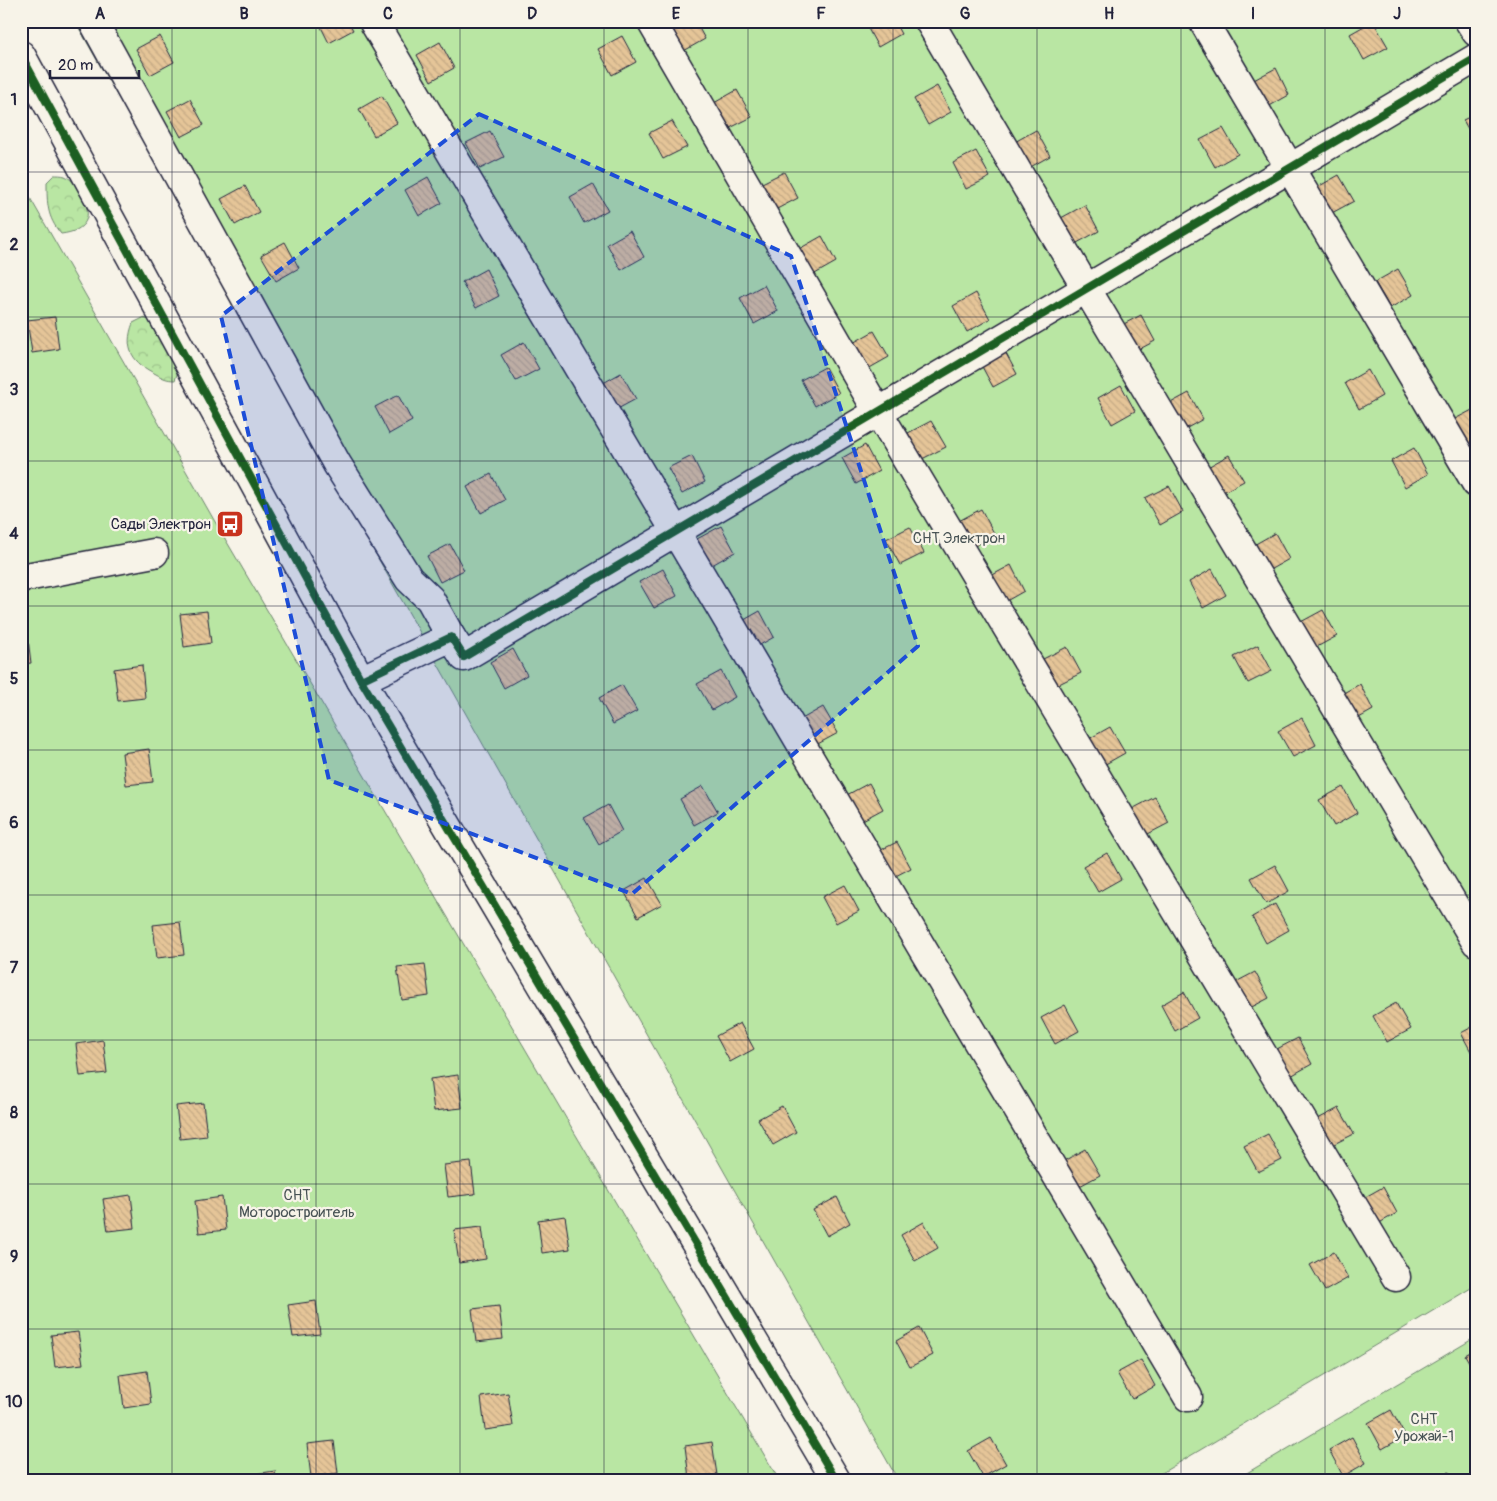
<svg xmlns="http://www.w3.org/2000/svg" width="1497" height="1501" viewBox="0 0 1497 1501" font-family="Pangolin,sans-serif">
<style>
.forest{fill:url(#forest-crowns);stroke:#6e846f}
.garden{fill:#b9e6a3;stroke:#6e846f}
.building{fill:url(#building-back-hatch);stroke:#22223b}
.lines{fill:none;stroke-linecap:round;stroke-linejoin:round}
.minor-casing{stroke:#22223b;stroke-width:31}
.minor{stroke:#f7f3e8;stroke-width:28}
.cycleway-casing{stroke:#f7f3e8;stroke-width:11}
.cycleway{stroke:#1b5e20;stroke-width:8}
.marked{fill:#1d4ed8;fill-opacity:0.2;stroke:#1d4ed8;stroke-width:4;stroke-dasharray:10 6;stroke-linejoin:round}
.grid{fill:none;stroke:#22223b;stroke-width:1;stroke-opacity:0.55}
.labels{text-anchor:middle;stroke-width:4.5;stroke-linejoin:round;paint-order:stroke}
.poi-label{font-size:15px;fill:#22223b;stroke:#f7f3e8;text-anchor:end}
.park-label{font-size:15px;fill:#485355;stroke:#f7f3e8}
.neatline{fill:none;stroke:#22223b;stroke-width:2}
.grid-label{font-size:16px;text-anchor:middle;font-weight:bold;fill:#22223b}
</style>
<defs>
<pattern id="forest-crowns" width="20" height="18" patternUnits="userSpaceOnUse" patternTransform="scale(1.25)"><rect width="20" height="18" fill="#b9e6a3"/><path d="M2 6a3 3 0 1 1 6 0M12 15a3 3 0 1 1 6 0" fill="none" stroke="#9fc58d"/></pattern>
<pattern id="building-back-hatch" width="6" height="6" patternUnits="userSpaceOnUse" patternTransform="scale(1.25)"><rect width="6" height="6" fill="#e5c598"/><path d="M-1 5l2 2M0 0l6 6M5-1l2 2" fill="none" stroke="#c4a984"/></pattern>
</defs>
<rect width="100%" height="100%" fill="#f7f3e8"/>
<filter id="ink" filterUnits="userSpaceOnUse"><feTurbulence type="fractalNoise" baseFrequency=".02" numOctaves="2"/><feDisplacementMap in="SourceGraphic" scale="10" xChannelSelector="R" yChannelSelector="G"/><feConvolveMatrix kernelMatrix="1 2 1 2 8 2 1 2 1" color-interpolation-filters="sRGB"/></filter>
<g filter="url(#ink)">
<g class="forest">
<path d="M 54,175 C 57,175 62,175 65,176 C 72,179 77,187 81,194 C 94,216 87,231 61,234 C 47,217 47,204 47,182 Z"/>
<path d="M 143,318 L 155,321 L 180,366 L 175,380 C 167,380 163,378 156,374 C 133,363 123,349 133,323 Z"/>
</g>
<g class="garden">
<path d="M 75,21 L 1476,21 L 1476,1285 L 1150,1480 L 898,1480 Z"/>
<path d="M 21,182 L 214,520 L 779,1480 L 21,1480 Z"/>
<path d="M 1476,1337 L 1476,1480 L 1235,1480 Z"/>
</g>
<g class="building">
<path d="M 318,21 L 348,21 L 353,30 L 329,43 Z"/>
<path d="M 676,21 L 695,21 L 705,39 L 682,52 L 667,26 Z"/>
<path d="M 864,21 L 894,21 L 901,34 L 878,47 Z"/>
<path d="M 1373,21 L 1388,47 L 1364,60 L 1350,34 Z"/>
<path d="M 160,36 L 174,62 L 150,75 L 136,49 Z"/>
<path d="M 622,36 L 636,62 L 612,75 L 598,49 Z"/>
<path d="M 440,42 L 454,68 L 431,81 L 417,55 Z"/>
<path d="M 1276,68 L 1289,95 L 1266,108 L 1252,81 Z"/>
<path d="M 937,86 L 951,112 L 928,125 L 914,99 Z"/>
<path d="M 737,90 L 752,117 L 728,129 L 714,103 Z"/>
<path d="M 382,96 L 397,123 L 374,136 L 359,109 Z"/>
<path d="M 190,99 L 204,125 L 181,137 L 167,111 Z"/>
<path d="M 1476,114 L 1476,143 L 1463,120 Z"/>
<path d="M 672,121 L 687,147 L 663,159 L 649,133 Z"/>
<path d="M 1223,128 L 1238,154 L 1215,167 L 1200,140 Z"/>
<path d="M 1036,130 L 1050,156 L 1027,169 L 1013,143 Z"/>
<path d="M 490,131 L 504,157 L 480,169 L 466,143 Z"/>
<path d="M 976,151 L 990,177 L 966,189 L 953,163 Z"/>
<path d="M 784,172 L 798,198 L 775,210 L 760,184 Z"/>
<path d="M 1339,175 L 1354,201 L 1330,214 L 1316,188 Z"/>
<path d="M 428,177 L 442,203 L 419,216 L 405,190 Z"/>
<path d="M 593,184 L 608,210 L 584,223 L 570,197 Z"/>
<path d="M 245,186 L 259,212 L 235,225 L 221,199 Z"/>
<path d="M 1085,205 L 1099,231 L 1075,244 L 1061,218 Z"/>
<path d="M 630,231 L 644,257 L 621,270 L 607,244 Z"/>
<path d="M 822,236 L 836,262 L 813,275 L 799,249 Z"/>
<path d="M 285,242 L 299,268 L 276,281 L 261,255 Z"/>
<path d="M 486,269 L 499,296 L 476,308 L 462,282 Z"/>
<path d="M 1398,269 L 1413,295 L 1390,308 L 1375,282 Z"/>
<path d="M 764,285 L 778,311 L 754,324 L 740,298 Z"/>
<path d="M 976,293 L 990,319 L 967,332 L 953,306 Z"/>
<path d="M 1141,315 L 1155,341 L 1132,353 L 1118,327 Z"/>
<path d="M 55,317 L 59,349 L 32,353 L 27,320 Z"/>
<path d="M 874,331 L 889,357 L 866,370 L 851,344 Z"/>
<path d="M 524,342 L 539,369 L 516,381 L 501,355 Z"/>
<path d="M 1003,348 L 1017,374 L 993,387 L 979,361 Z"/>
<path d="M 825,367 L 839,393 L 815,406 L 801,380 Z"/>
<path d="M 1368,370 L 1382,396 L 1359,409 L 1345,383 Z"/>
<path d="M 621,373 L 636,399 L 612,412 L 598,386 Z"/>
<path d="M 1121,385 L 1135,411 L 1112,424 L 1098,398 Z"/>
<path d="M 1189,393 L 1203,419 L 1180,432 L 1165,406 Z"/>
<path d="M 398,395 L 412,421 L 389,434 L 375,407 Z"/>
<path d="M 1476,408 L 1476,442 L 1468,446 L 1453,420 Z"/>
<path d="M 931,421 L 946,447 L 922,459 L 908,433 Z"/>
<path d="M 865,445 L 879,471 L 856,484 L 842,458 Z"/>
<path d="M 1414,448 L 1428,474 L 1405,487 L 1391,461 Z"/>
<path d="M 1229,455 L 1244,481 L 1220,494 L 1206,468 Z"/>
<path d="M 692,456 L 705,482 L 682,494 L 668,468 Z"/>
<path d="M 491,474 L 505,500 L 481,513 L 467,487 Z"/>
<path d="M 1169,486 L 1183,512 L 1160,525 L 1145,498 Z"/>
<path d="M 981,509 L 995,535 L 971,548 L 957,522 Z"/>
<path d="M 721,526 L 735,552 L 712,565 L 697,539 Z"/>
<path d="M 910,527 L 924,553 L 900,565 L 886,539 Z"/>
<path d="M 1275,533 L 1289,559 L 1266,572 L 1252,546 Z"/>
<path d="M 450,544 L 464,570 L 440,582 L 427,556 Z"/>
<path d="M 1011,565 L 1024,591 L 1001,604 L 987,578 Z"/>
<path d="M 663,569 L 677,596 L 654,608 L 639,582 Z"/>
<path d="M 1212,569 L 1226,595 L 1203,608 L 1189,582 Z"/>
<path d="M 1323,610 L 1337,636 L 1313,649 L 1299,623 Z"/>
<path d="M 207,611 L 211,643 L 184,647 L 180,614 Z"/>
<path d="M 760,611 L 774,637 L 751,650 L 737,624 Z"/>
<path d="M 21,631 L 27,631 L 31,663 L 21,664 Z"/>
<path d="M 1258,645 L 1272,671 L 1248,683 L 1234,657 Z"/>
<path d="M 1067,647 L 1081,673 L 1057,685 L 1043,659 Z"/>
<path d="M 513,649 L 527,675 L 504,688 L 490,662 Z"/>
<path d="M 142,665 L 145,698 L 118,701 L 114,669 Z"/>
<path d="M 721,671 L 735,697 L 712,710 L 697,684 Z"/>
<path d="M 1360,684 L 1373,710 L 1350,723 L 1336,697 Z"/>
<path d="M 622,685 L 637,711 L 613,724 L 599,698 Z"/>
<path d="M 823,707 L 838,733 L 814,746 L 800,720 Z"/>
<path d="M 1302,718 L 1316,745 L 1293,757 L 1278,731 Z"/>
<path d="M 1110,727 L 1125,753 L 1102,766 L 1087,740 Z"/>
<path d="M 149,749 L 153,782 L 126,785 L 122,753 Z"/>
<path d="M 869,783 L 883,809 L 859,822 L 845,796 Z"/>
<path d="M 703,786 L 718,812 L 694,825 L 680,799 Z"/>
<path d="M 1343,787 L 1357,813 L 1334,826 L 1319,800 Z"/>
<path d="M 1155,797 L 1169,823 L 1146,835 L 1132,809 Z"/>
<path d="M 608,805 L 622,831 L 599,844 L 584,818 Z"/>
<path d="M 897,842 L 911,868 L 888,880 L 873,854 Z"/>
<path d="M 1107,853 L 1121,879 L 1098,892 L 1083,866 Z"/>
<path d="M 1275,865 L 1289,891 L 1266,904 L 1251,878 Z"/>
<path d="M 647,878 L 662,904 L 638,917 L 624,891 Z"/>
<path d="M 845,885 L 859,911 L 836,923 L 822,897 Z"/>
<path d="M 1275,904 L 1289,930 L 1266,943 L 1252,917 Z"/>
<path d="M 180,922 L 184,955 L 157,958 L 153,925 Z"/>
<path d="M 425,964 L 429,996 L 402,1000 L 397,967 Z"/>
<path d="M 1255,972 L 1269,998 L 1246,1010 L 1232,984 Z"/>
<path d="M 1184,992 L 1198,1018 L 1175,1031 L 1161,1005 Z"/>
<path d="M 1396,1003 L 1411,1029 L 1387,1042 L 1373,1016 Z"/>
<path d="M 1065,1005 L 1079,1031 L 1055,1044 L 1041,1018 Z"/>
<path d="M 740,1023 L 754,1049 L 730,1062 L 716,1036 Z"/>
<path d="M 1476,1025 L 1476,1059 L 1475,1059 L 1461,1033 Z"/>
<path d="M 1298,1038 L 1312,1064 L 1289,1077 L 1275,1050 Z"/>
<path d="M 103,1040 L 107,1073 L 80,1076 L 76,1044 Z"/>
<path d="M 458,1075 L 462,1108 L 434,1111 L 430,1079 Z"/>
<path d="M 203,1103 L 207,1136 L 180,1139 L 176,1106 Z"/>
<path d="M 782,1106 L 796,1132 L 773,1145 L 758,1119 Z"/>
<path d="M 1339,1108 L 1354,1134 L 1330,1146 L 1316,1120 Z"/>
<path d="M 1268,1134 L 1282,1160 L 1258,1172 L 1244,1146 Z"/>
<path d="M 1085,1149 L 1100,1175 L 1076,1188 L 1062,1162 Z"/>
<path d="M 471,1162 L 475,1194 L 448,1197 L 444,1165 Z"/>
<path d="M 1383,1187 L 1397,1213 L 1374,1226 L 1360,1200 Z"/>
<path d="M 131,1195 L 135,1228 L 108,1231 L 103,1199 Z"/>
<path d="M 222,1197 L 226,1230 L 199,1233 L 195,1201 Z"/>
<path d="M 837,1197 L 850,1223 L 827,1236 L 813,1210 Z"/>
<path d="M 565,1216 L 570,1249 L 542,1253 L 538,1220 Z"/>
<path d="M 924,1222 L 938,1248 L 915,1261 L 901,1235 Z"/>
<path d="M 482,1227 L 486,1259 L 459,1263 L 454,1230 Z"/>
<path d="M 1334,1252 L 1348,1278 L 1325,1291 L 1310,1265 Z"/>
<path d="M 316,1301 L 320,1334 L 293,1337 L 288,1305 Z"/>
<path d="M 499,1306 L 503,1339 L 476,1342 L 472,1309 Z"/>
<path d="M 919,1328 L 933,1355 L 910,1367 L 896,1341 Z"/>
<path d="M 78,1332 L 83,1364 L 55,1367 L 51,1335 Z"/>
<path d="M 1476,1349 L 1476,1374 L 1465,1355 Z"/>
<path d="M 1141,1360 L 1155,1386 L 1132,1399 L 1117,1373 Z"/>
<path d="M 147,1371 L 151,1404 L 124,1408 L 120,1375 Z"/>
<path d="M 508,1393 L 513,1426 L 485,1430 L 481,1397 Z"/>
<path d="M 1391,1410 L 1405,1436 L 1382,1449 L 1368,1423 Z"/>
<path d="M 1352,1437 L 1366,1463 L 1343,1476 L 1329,1450 Z"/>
<path d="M 991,1438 L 1006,1464 L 983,1477 L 968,1451 Z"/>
<path d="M 334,1441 L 338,1473 L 311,1477 L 307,1444 Z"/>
<path d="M 712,1442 L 717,1475 L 689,1478 L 685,1446 Z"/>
<path d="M 275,1471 L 276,1480 L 249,1480 L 248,1475 Z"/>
<path d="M 1449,1472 L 1453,1480 L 1434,1480 Z"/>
</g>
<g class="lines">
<g class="minor-casing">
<g id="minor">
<path d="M 93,21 L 337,464 L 409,579 L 430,599 L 451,637"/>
<path d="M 373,21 L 1188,1397"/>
<path d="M 651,21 L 878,412 L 1396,1277"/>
<path d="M 929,21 L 1086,288 L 1476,942"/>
<path d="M 1203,21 L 1476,483"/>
<path d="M 1469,21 L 1476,32"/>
<path d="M 21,55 L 361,680 L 836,1480"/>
<path d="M 21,578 L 154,553"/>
<path d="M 361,680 L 451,637 L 464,657 L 1476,58"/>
</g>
</g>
<use href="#minor" class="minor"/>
<g class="cycleway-casing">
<g id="cycleway">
<path d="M 21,55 L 361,680 L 836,1480"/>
<path d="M 361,680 L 451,637 L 464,657 L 1476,58"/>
</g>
</g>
<use href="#cycleway" class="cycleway"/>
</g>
</g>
<path class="marked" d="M 479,114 L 791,256 L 918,646 L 632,894 L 329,780 L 221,316 Z"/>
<path class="grid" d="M 172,21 L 172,1480M 316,21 L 316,1480M 460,21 L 460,1480M 604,21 L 604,1480M 748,21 L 748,1480M 893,21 L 893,1480M 1037,21 L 1037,1480M 1181,21 L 1181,1480M 1325,21 L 1325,1480M 21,172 L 1476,172M 21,317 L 1476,317M 21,461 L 1476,461M 21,606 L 1476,606M 21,750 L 1476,750M 21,895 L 1476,895M 21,1040 L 1476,1040M 21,1184 L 1476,1184M 21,1329 L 1476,1329"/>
<defs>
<g id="bus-square" transform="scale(1.4375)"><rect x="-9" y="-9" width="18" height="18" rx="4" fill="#c8321e" stroke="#f7f3e8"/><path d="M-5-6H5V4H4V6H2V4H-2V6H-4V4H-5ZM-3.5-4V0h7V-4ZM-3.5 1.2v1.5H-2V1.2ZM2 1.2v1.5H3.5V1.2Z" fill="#fff"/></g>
</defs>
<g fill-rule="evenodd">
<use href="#bus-square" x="230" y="524"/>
</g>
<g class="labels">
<g class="poi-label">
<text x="211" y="529">Сады Электрон</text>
</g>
<g class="park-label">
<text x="959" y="543">СНТ Электрон</text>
<text x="297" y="1200">СНТ<tspan x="297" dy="17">Моторостроитель</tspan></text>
<text x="1424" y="1424">СНТ<tspan x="1424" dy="17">Урожай-1</tspan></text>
</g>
</g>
<rect width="1497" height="1501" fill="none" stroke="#f7f3e8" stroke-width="55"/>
<path d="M50 70v8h89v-8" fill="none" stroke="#22223b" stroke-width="2.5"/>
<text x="58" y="70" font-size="15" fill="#22223b" stroke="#f7f3e8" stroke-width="4" paint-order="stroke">20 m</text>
<rect x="28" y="28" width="1442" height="1446" class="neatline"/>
<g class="grid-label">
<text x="100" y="19">A</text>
<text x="244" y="19">B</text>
<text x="388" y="19">C</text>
<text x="532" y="19">D</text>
<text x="676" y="19">E</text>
<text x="821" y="19">F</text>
<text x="965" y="19">G</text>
<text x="1109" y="19">H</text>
<text x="1253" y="19">I</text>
<text x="1397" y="19">J</text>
<text x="14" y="105">1</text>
<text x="14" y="250">2</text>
<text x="14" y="395">3</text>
<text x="14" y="539">4</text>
<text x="14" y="684">5</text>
<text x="14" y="828">6</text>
<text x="14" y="973">7</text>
<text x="14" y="1118">8</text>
<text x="14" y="1262">9</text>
<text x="14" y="1407">10</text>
</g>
</svg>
